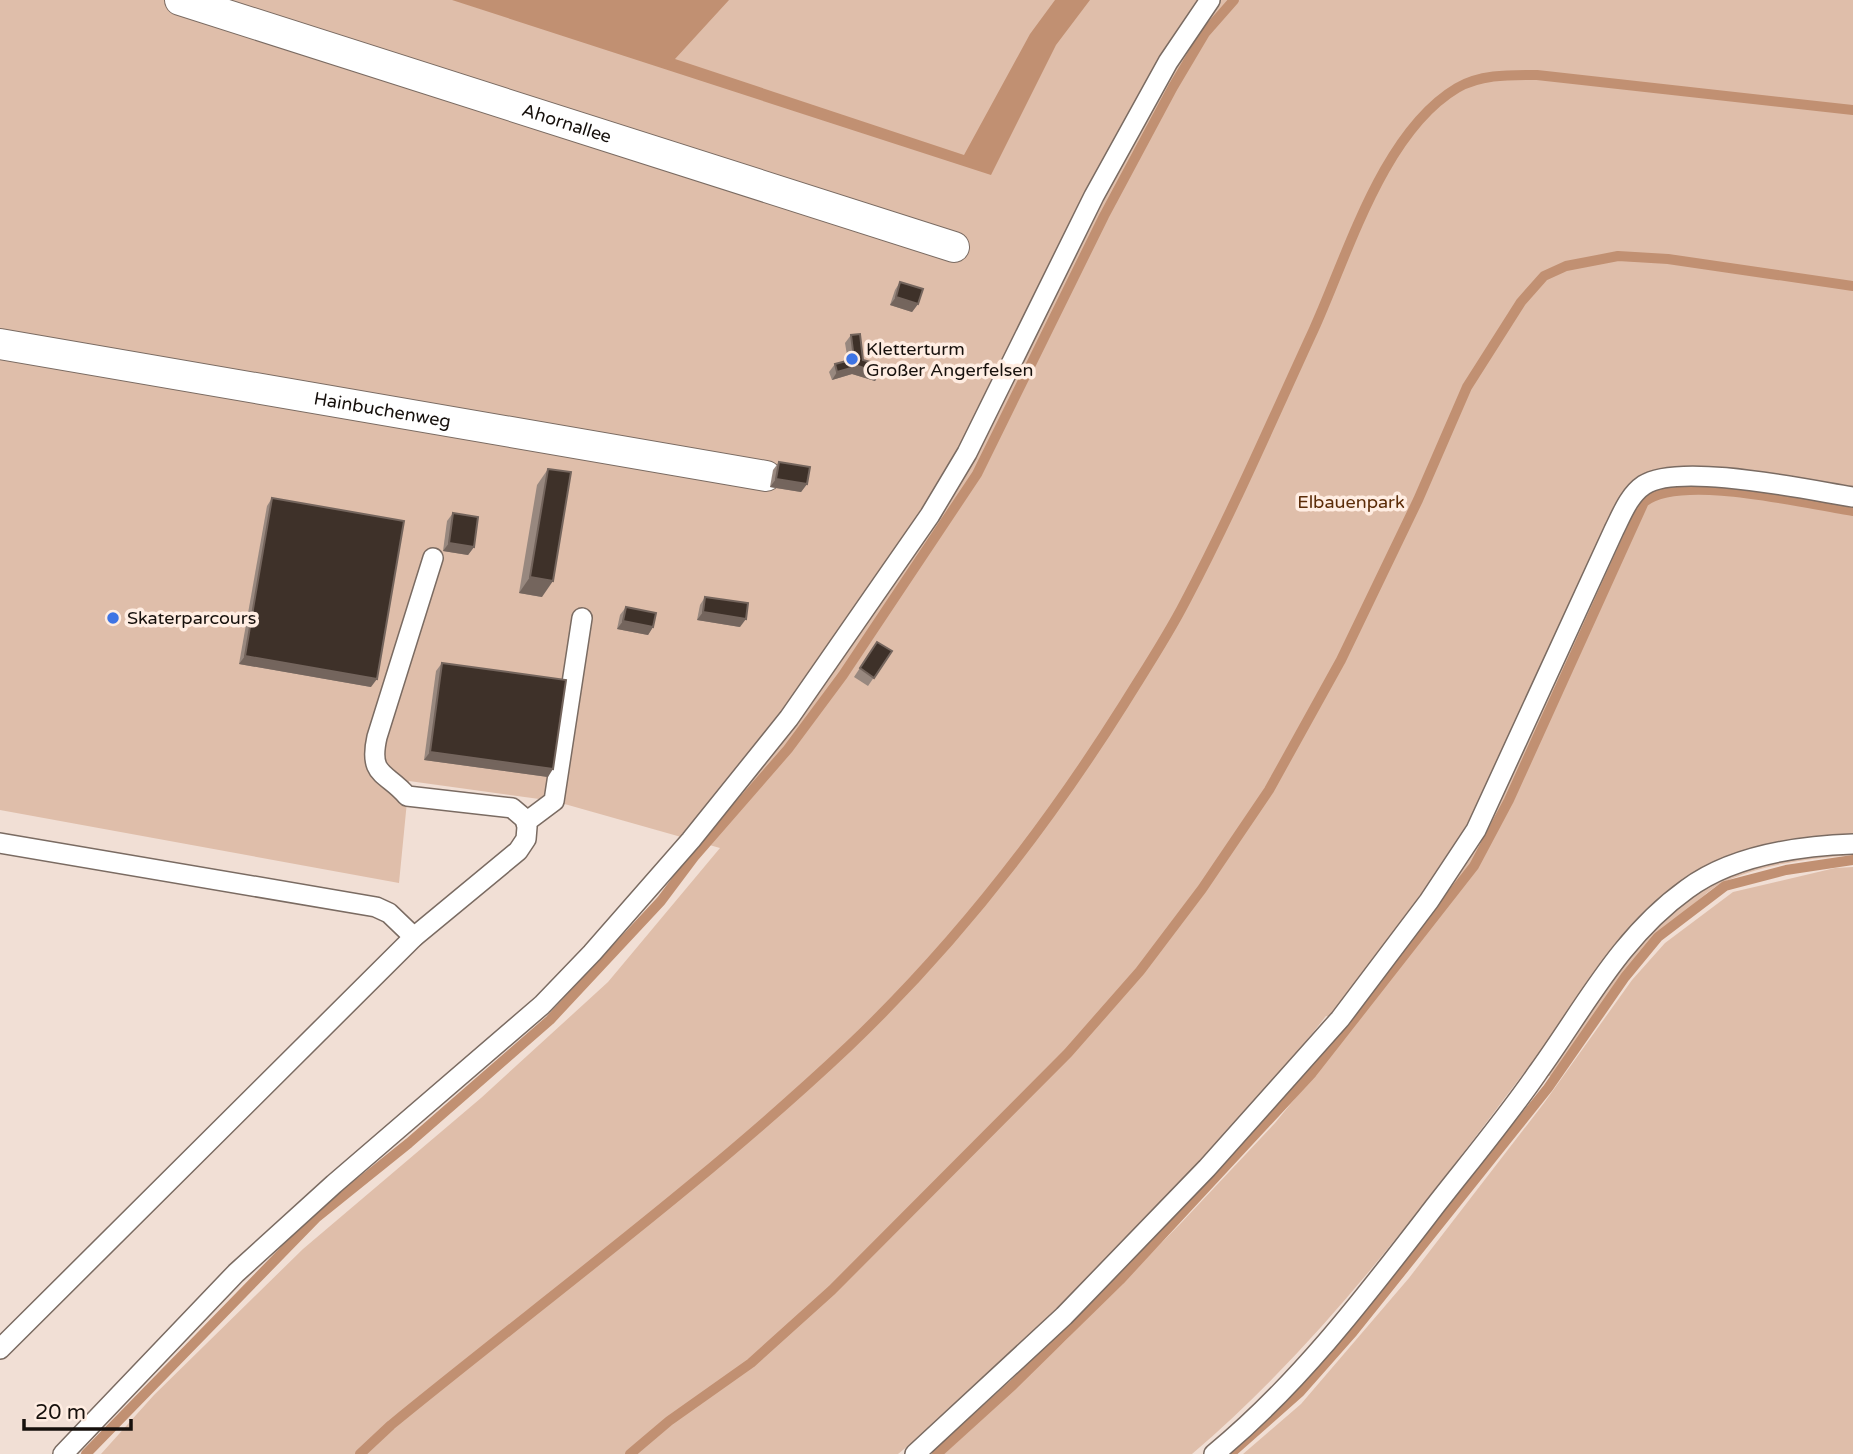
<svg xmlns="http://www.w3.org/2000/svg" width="1853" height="1454" viewBox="0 0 1853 1454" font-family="'Varela Round',sans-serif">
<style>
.green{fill:#dfbeaa}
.water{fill:#c19072}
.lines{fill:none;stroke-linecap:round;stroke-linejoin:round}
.stream{stroke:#c19072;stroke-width:10}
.service-casing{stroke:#7a6b62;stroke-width:22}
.pedestrian-casing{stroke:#7a6b62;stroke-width:32}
.service{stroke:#fff;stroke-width:19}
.pedestrian{stroke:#fff;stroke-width:30}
.wall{fill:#98887f}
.shaded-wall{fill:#74655d}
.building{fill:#3e3129;stroke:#74655d;stroke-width:2}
.poi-dot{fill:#3e74e4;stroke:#ffede2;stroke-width:2.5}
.labels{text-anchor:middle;stroke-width:7;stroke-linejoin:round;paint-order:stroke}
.street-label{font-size:18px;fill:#16100c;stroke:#ffede2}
.poi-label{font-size:18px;fill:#16100c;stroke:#ffede2;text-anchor:start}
.park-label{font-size:18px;fill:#5c2d09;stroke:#ffede2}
</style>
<rect width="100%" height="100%" fill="#f1dfd5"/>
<g class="green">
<path d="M 0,0 L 1853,0 L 1853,855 C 1811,858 1756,865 1718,885 C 1708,891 1698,901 1689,908 C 1631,955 1594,1017 1553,1077 L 1526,1070 C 1423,1206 1322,1343 1192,1454 L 944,1454 L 1066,1340 L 1182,1222 L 1275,1123 L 1356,1024 L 1326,1016 C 1263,1097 1190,1172 1119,1245 C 1048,1318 977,1391 898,1454 L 101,1454 L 154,1395 L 303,1249 L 481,1098 L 608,982 L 720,848 L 554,801 L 409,781 L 399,883 L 0,810 Z"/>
<path d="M 1853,867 L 1853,1454 L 1243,1454 L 1301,1404 L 1409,1278 L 1544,1103 L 1632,980 L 1665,943 L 1733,892 L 1835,868 Z"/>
</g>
<path class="water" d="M 452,0 L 729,0 L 675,59 L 964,155 L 1030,34 L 1055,0 L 1090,0 L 1056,45 L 991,175 Z"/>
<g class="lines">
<g class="stream">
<path d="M 86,1454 L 317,1217 L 409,1143 L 550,1020 L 661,901 L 694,857 L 788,749 L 843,675 L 977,474 L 1104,216 L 1173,87 L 1205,33 L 1234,0"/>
<path d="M 360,1454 L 391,1425 C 544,1300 705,1182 849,1046 C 955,945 1046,828 1124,704 C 1145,670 1167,637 1185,602 C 1232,513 1272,420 1314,329 C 1348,254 1383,132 1457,88 C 1481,74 1510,75 1537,75 L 1853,110"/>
<path d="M 630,1454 L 669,1421 L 751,1363 L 832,1290 L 1068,1053 L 1140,971 L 1202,889 L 1269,790 L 1341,660 L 1418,500 L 1467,387 L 1521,302 L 1544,276 L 1566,266 L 1618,256 L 1668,259 L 1853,286"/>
<path d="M 937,1454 L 1013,1385 L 1120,1280 L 1312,1073 L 1474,866 L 1509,800 L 1644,502 C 1682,473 1805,504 1853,511"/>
<path d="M 1230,1454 L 1300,1392 L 1353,1332 L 1548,1088 L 1625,977 L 1658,937 L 1725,886 L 1786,870 L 1853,860"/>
</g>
<g class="service-casing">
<g id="service">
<path d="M 526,822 L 554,801 L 582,618"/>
<path d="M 0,843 L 376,907 L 389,913 L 414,937"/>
<path d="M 0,1349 L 414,937 L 518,851 L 526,839 L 527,827 L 525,819 L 512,808 L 407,796 C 387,772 368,777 377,737 L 433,558"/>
<path d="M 63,1454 L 236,1273 L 334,1184 L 542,1005 L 592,953 L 691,840 L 789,718 L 930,515 L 967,453 L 1094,196 L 1168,62 L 1210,0"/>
<path d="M 915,1454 L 1064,1316 L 1207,1168 L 1340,1019 L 1429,901 L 1476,830 L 1614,530 C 1622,514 1629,495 1644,485 C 1679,462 1808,490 1853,497"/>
<path d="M 1214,1454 C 1298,1385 1365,1297 1432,1210 C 1467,1165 1505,1120 1538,1072 C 1585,1007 1620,937 1687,889 C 1733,855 1797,846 1853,844"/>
</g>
</g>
<g class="pedestrian-casing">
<g id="pedestrian">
<path id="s1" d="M 180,0 L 954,247"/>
<path id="s2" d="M 0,344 L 766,476"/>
</g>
</g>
<use href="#service" class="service"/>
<use href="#pedestrian" class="pedestrian"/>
</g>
<g class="wall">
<path d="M 900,282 L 918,304 L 912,312 L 890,305 L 895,290 Z"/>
<path d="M 851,335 L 863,360 L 880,373 L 875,381 L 852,374 L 832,380 L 829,372 L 835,364 L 848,361 L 845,343 Z"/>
<path d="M 779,462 L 807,484 L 801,492 L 770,487 L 773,470 Z"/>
<path d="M 548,469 L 542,597 L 519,593 L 537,485 Z"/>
<path d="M 272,498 L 371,687 L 239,664 L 267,506 Z"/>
<path d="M 453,513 L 474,547 L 468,555 L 443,551 L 447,521 Z"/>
<path d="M 705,597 L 740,627 L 697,620 L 700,605 Z"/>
<path d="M 626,607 L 653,627 L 648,635 L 617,629 L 620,615 Z"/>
<path d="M 877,642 L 892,651 L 868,686 L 854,677 Z"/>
<path d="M 442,663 L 548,777 L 424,760 L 436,671 Z"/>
</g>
<g class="shaded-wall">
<path d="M 896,297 L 918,304 L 912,312 L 890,305 Z"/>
<path d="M 858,366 L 880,373 L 875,381 L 852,374 L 832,380 L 837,372 Z"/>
<path d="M 776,479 L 807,484 L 801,492 L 770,487 Z"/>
<path d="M 449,543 L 474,547 L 468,555 L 443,551 Z"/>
<path d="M 530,577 L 553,581 L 542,597 L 519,593 Z"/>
<path d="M 703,612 L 746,619 L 740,627 L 697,620 Z"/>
<path d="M 623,621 L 653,627 L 648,635 L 617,629 Z"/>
<path d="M 245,656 L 377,679 L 371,687 L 239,664 Z"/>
<path d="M 430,752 L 553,769 L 548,777 L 424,760 Z"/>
</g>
<g class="building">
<path d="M 900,282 L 923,289 L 918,304 L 896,297 Z"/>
<path d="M 860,334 L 863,360 L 882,365 L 880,373 L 858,366 L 837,372 L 835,364 L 854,359 L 851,335 Z"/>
<path d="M 779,462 L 810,467 L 807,484 L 776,479 Z"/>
<path d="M 548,469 L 571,472 L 553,581 L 530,577 Z"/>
<path d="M 272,498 L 404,521 L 377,679 L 245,656 Z"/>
<path d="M 453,513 L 478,517 L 474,547 L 449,543 Z"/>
<path d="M 705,597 L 748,603 L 746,619 L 703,612 Z"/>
<path d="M 626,607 L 656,613 L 653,627 L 623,621 Z"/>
<path d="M 877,642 L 892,651 L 874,678 L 860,668 Z"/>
<path d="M 442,663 L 566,680 L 553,769 L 430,752 Z"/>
</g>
<g class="poi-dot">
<circle cx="852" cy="359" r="7"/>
<circle cx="113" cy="618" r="7"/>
</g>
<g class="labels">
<g class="street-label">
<text dy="6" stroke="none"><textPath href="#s1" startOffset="406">Ahornallee</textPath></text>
<text dy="6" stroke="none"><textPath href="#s2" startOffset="388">Hainbuchenweg</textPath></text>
</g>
<g class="poi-label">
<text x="866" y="355">Kletterturm<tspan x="866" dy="21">Großer Angerfelsen</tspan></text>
<text x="127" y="624">Skaterparcours</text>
</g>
<g class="park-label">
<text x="1351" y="508">Elbauenpark</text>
</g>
</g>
<path d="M24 1419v10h107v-10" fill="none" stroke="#16100c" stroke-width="3.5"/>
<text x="35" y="1419" font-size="21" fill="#16100c" stroke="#ffede2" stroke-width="5" paint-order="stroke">20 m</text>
</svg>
